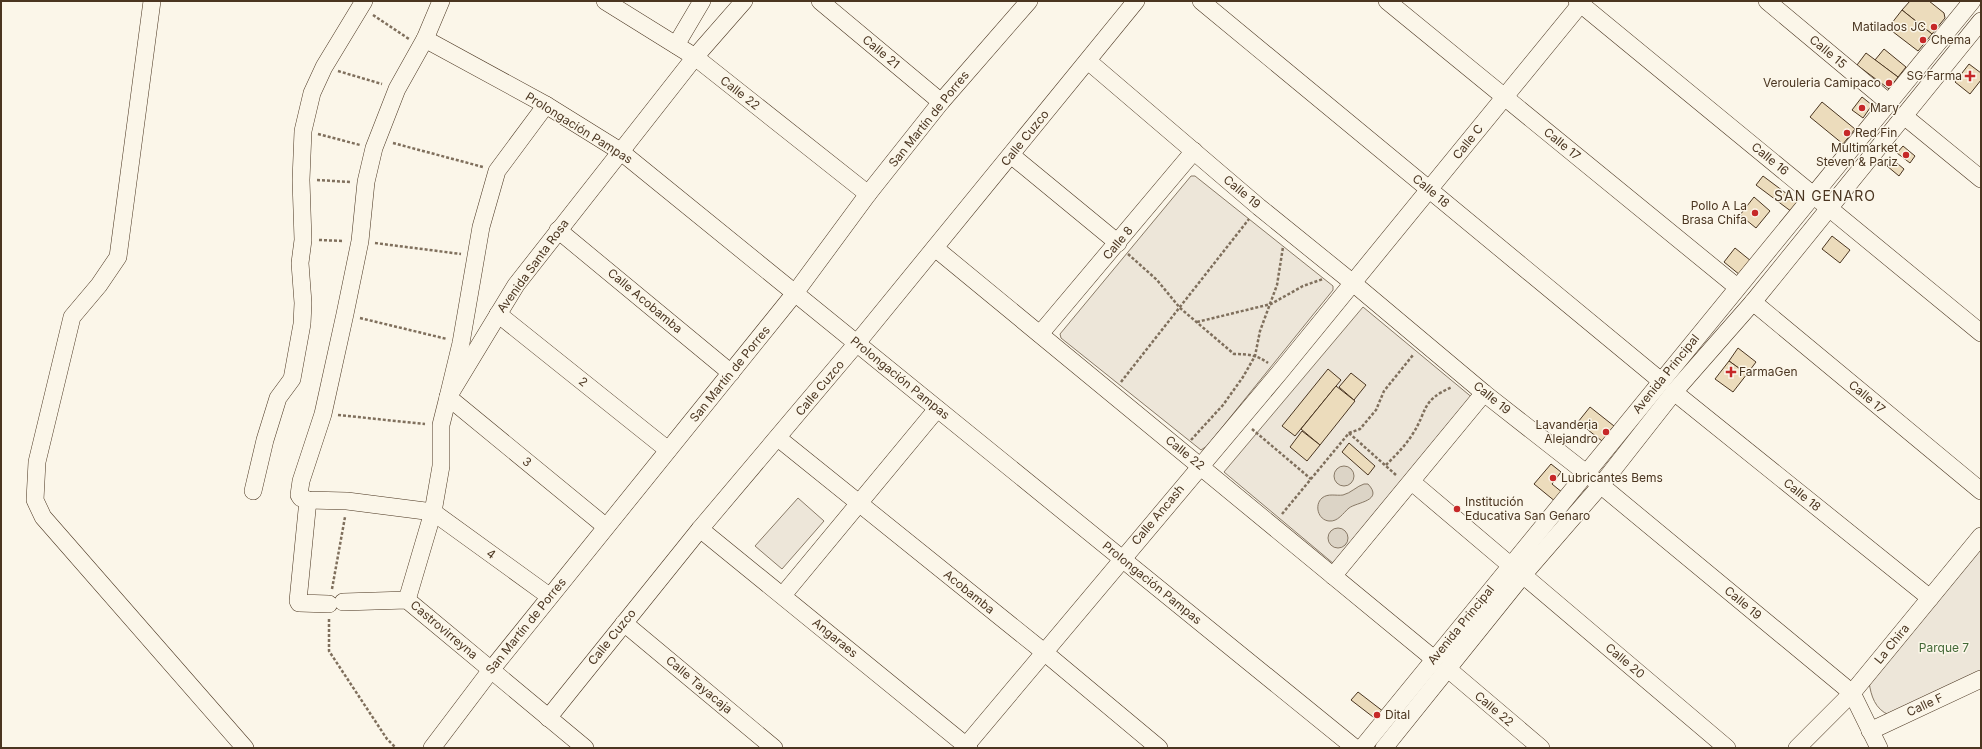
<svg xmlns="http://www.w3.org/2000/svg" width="1982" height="749" viewBox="0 0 1982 749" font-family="Inter,sans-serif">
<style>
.green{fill:#ede6d9;stroke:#887966}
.water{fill:#dcd4c6;stroke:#887966}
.building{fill:#ecdcbc;stroke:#4a3520}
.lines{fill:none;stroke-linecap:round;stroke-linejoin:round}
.minor-casing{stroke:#4a3520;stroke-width:18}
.path{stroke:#7f6f5c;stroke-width:2.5;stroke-dasharray:3 2;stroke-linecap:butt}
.minor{stroke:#fbf6e9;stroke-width:17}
.poi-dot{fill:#c62828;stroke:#fbf6e9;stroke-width:1.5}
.labels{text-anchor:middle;stroke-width:3;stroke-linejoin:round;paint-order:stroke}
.poi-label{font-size:12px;fill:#4a3520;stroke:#fbf6e9;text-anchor:start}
.street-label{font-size:12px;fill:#4a3520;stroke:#fbf6e9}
.park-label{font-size:12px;fill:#436837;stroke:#fbf6e9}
.quarter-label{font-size:14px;letter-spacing:1px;fill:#4a3520;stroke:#fbf6e9}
</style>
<rect width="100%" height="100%" fill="#fbf6e9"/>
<g class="green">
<path d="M 1191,176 L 1195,176 L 1333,286 L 1333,290 L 1207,446 L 1201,450 L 1061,338 L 1060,334 Z"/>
<path d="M 1363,307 L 1474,399 L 1334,564 L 1224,472 Z"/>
<path d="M 798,498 L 824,521 L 782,569 L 755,546 Z"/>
<path d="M 1981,545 L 1981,671 L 1889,715 C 1875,709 1871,696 1869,682 Z"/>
</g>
<g class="water">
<circle cx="1344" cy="476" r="10"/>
<path d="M 1364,484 L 1368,484 C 1384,501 1357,502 1349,508 C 1343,513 1338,522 1329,521 C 1318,520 1314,505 1322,498 C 1328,493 1336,496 1343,495 C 1351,493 1357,486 1364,484 Z"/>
<circle cx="1338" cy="538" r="10"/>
</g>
<g class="building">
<path d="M 1910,1 L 1929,1 L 1944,13 L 1945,18 L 1932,34 L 1902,10 Z"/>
<path d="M 1902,10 L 1932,34 L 1918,51 L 1888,28 Z"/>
<path d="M 1884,49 L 1906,67 L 1898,77 L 1875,60 Z"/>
<path d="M 1866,53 L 1898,77 L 1889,89 L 1857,65 Z"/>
<path d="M 1969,64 L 1981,73 L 1981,80 L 1970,94 L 1955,82 Z"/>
<path d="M 1862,97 L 1872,105 L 1863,118 L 1852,110 Z"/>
<path d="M 1822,102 L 1855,129 L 1843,144 L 1810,117 Z"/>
<path d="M 1903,146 L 1915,156 L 1910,163 L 1897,153 Z"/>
<path d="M 1892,159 L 1904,169 L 1899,176 L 1887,166 Z"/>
<path d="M 1763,176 L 1799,203 L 1792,212 L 1756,185 Z"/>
<path d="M 1754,197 L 1770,211 L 1756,228 L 1740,215 Z"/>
<path d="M 1832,236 L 1850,250 L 1840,263 L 1822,249 Z"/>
<path d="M 1735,248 L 1751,261 L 1740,275 L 1724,262 Z"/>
<path d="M 1738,348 L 1756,362 L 1747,374 L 1729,361 Z"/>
<path d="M 1729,361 L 1747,374 L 1733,392 L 1715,379 Z"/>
<path d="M 1328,369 L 1341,380 L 1295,436 L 1282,426 Z"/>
<path d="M 1351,373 L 1366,385 L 1354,400 L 1339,387 Z"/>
<path d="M 1336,386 L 1355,401 L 1320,445 L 1301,429 Z"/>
<path d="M 1590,407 L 1614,426 L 1602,441 L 1578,422 Z"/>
<path d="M 1302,431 L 1320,445 L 1307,461 L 1290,447 Z"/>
<path d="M 1349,443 L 1375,466 L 1368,475 L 1342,452 Z"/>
<path d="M 1551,464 L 1561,472 L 1552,484 L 1563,493 L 1556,502 L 1534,484 Z"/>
<path d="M 1358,692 L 1384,712 L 1377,720 L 1351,700 Z"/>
</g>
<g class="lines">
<g class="minor-casing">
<g id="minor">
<path d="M 152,1 L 118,257 L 99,285 L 72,317 L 37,462 L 35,500 L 43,517 L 245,748"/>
<path d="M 441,1 L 425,39 L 397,89 L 374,148 L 366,182 L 360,241 L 345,314 L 323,414 L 301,481 L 299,495 L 301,498 L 308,500 L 347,501 L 433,512 L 549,596"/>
<path d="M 605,1 L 695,57 L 868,194"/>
<path d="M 820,1 L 941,102"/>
<path d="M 1201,1 L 1661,381"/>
<path d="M 1387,1 L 1737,287"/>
<path d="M 1577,1 L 1981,333"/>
<path d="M 1767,1 L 1888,102"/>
<path d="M 425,39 L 546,105 L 620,151 L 1355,748"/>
<path d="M 676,45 L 702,1"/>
<path d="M 1088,61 L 1259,207 L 1353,283 L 1484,393 L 1586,473 L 1852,693 L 1879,748"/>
<path d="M 546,105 L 497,171 L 481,227 L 461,343 L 448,397 L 605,526"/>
<path d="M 1904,116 L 1981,179"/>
<path d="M 1011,155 L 1118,243"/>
<path d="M 558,230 L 731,373"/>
<path d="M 935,248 L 1434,659"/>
<path d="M 1753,302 L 1981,491"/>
<path d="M 498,314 L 668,450"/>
<path d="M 1040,334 L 1194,151"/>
<path d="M 1674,392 L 1930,598"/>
<path d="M 778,438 L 1044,652 L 1159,748"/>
<path d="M 1412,482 L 1510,565"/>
<path d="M 253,491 L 265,440 L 278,398 L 292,379 L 302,324 L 303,303 L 300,263 L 303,240 L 301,180 L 303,131 L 312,93 L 324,67 L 364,1"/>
<path d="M 308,500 L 298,601 L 299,603 L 329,604"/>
<path d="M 700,529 L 969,748"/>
<path d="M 1523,575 L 1727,748"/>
<path d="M 1333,576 L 1484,393"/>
<path d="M 783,595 L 937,409"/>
<path d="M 407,600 L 433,512 L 441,466 L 441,425 L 448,397 L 516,285 L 695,57 L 744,1"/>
<path d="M 343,602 L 407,600 L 585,748"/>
<path d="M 624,623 L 774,748"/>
<path d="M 1448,669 L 1541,748"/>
<path d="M 548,718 L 700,529 L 857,343 L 1136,1"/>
<path d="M 1870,731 L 1981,679"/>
<path d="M 432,748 L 491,670 L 795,293 L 868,194 L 941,102 L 1029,1"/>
<path d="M 964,748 L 1280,372 L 1583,1"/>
<path d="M 1362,748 L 1972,1"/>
<path d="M 1384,748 L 1523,575 L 1601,485 L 1674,392 L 1753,302 L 1981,21"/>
<path d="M 1797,748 L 1852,693 L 1981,536"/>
</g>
</g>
<g class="path">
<path d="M 373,15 L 409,39"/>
<path d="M 338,71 L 382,84"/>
<path d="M 318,134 L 360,145"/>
<path d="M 393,143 L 483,167"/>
<path d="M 317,180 L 350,182"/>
<path d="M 319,240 L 344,241"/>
<path d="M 375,243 L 461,254"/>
<path d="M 1128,254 L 1157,280 L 1180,308 L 1234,354 C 1248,354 1257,355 1268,363"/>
<path d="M 360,318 L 447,339"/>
<path d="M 1197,322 L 1271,304 L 1303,286 L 1323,279"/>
<path d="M 1121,382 L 1249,219"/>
<path d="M 338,415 L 425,424"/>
<path d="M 1252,429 L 1311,479"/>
<path d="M 1349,433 L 1396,475"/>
<path d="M 1191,440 L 1223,405 L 1243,377 L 1255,356 L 1260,331 L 1277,285 L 1283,247"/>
<path d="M 1386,465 C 1395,456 1405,446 1412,435 C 1428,411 1420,401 1452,387"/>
<path d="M 1282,514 L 1349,433 L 1360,429 L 1376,410 L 1384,391 L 1413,355"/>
<path d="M 332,589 L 345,517"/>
<path d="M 329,619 L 329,651 L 387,739 L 396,748"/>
</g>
<use href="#minor" class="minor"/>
</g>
<g class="poi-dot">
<circle cx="1934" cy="27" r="4"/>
<circle cx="1923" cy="40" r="4"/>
<path d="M1968 70h4v4h4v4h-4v4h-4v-4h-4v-4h4z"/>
<circle cx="1889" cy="83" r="4"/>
<circle cx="1862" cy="108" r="4"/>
<circle cx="1847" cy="133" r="4"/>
<circle cx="1906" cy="155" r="4"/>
<circle cx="1755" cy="213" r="4"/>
<path d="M1729 366h4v4h4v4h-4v4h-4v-4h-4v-4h4z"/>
<circle cx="1606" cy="432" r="4"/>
<circle cx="1553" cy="478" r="4"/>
<circle cx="1457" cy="509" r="4"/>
<circle cx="1377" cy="715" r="4"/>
</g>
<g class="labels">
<g class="poi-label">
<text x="1926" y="31" text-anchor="end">Matilados JC</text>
<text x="1931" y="44">Chema</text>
<text x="1962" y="80" text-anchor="end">SG Farma</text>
<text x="1881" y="87" text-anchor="end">Verouleria Camipaco</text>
<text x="1870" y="112">Mary</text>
<text x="1855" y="137">Red Fin</text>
<text x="1898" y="152" text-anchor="end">Multimarket<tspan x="1898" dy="14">Steven &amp; Pariz</tspan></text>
<text x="1747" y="210" text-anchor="end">Pollo A La<tspan x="1747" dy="14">Brasa Chifa</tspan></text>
<text x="1739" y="376">FarmaGen</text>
<text x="1598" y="429" text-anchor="end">Lavanderia<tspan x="1598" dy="14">Alejandro</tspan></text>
<text x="1561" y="482">Lubricantes Bems</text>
<text x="1465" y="506">Institución<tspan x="1465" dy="14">Educativa San Genaro</tspan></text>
<text x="1385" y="719">Dital</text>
</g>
<g class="street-label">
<text transform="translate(881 52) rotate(40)" y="4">Calle 21</text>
<text transform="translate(1828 52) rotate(40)" y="4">Calle 15</text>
<text transform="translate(740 93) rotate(38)" y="4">Calle 22</text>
<text transform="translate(929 119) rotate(-51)" y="4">San Martín de Porres</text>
<text transform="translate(579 128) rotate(32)" y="4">Prolongación Pampas</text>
<text transform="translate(1025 138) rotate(-51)" y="4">Calle Cuzco</text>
<text transform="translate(1468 142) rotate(-51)" y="4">Calle C</text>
<text transform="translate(1562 144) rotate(39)" y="4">Calle 17</text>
<text transform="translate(1770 159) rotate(39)" y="4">Calle 16</text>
<text transform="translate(1431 191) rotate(40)" y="4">Calle 18</text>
<text transform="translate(1242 192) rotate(40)" y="4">Calle 19</text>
<text transform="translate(1118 243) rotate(-50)" y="4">Calle 8</text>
<text transform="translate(533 266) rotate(-54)" y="4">Avenida Santa Rosa</text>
<text transform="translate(645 301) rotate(40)" y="4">Calle Acobamba</text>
<text transform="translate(730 374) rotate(-51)" y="4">San Martín de Porres</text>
<text transform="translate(1666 374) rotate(-51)" y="4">Avenida Principal</text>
<text transform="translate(900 378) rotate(39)" y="4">Prolongación Pampas</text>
<text transform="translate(583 382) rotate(39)" y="4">2</text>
<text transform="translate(820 388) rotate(-50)" y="4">Calle Cuzco</text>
<text transform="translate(1867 397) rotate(40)" y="4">Calle 17</text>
<text transform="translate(1492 398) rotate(39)" y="4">Calle 19</text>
<text transform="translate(1185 453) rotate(39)" y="4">Calle 22</text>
<text transform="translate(527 462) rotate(39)" y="4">3</text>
<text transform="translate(1802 495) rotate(39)" y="4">Calle 18</text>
<text transform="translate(1158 515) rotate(-50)" y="4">Calle Ancash</text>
<text transform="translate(491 554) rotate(36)" y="4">4</text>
<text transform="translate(1152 583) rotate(39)" y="4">Prolongación Pampas</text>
<text transform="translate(969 592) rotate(39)" y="4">Acobamba</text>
<text transform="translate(1743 603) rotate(40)" y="4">Calle 19</text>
<text transform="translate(1461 625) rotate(-51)" y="4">Avenida Principal</text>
<text transform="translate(526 626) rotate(-51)" y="4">San Martín de Porres</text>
<text transform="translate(444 630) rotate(40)" y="4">Castrovirreyna</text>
<text transform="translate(612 637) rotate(-51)" y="4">Calle Cuzco</text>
<text transform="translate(835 638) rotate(39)" y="4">Angaraes</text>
<text transform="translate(1892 644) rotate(-51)" y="4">La Chira</text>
<text transform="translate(1625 661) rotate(40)" y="4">Calle 20</text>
<text transform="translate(699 685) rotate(40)" y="4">Calle Tayacaja</text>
<text transform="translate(1925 705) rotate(-25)" y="4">Calle F</text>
<text transform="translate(1494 709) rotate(40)" y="4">Calle 22</text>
</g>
<g class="park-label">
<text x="1944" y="652">Parque 7</text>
</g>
<g class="quarter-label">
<text x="1825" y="201">SAN GENARO</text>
</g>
</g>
<rect width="1982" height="749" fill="none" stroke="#4a3520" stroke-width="4"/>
</svg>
